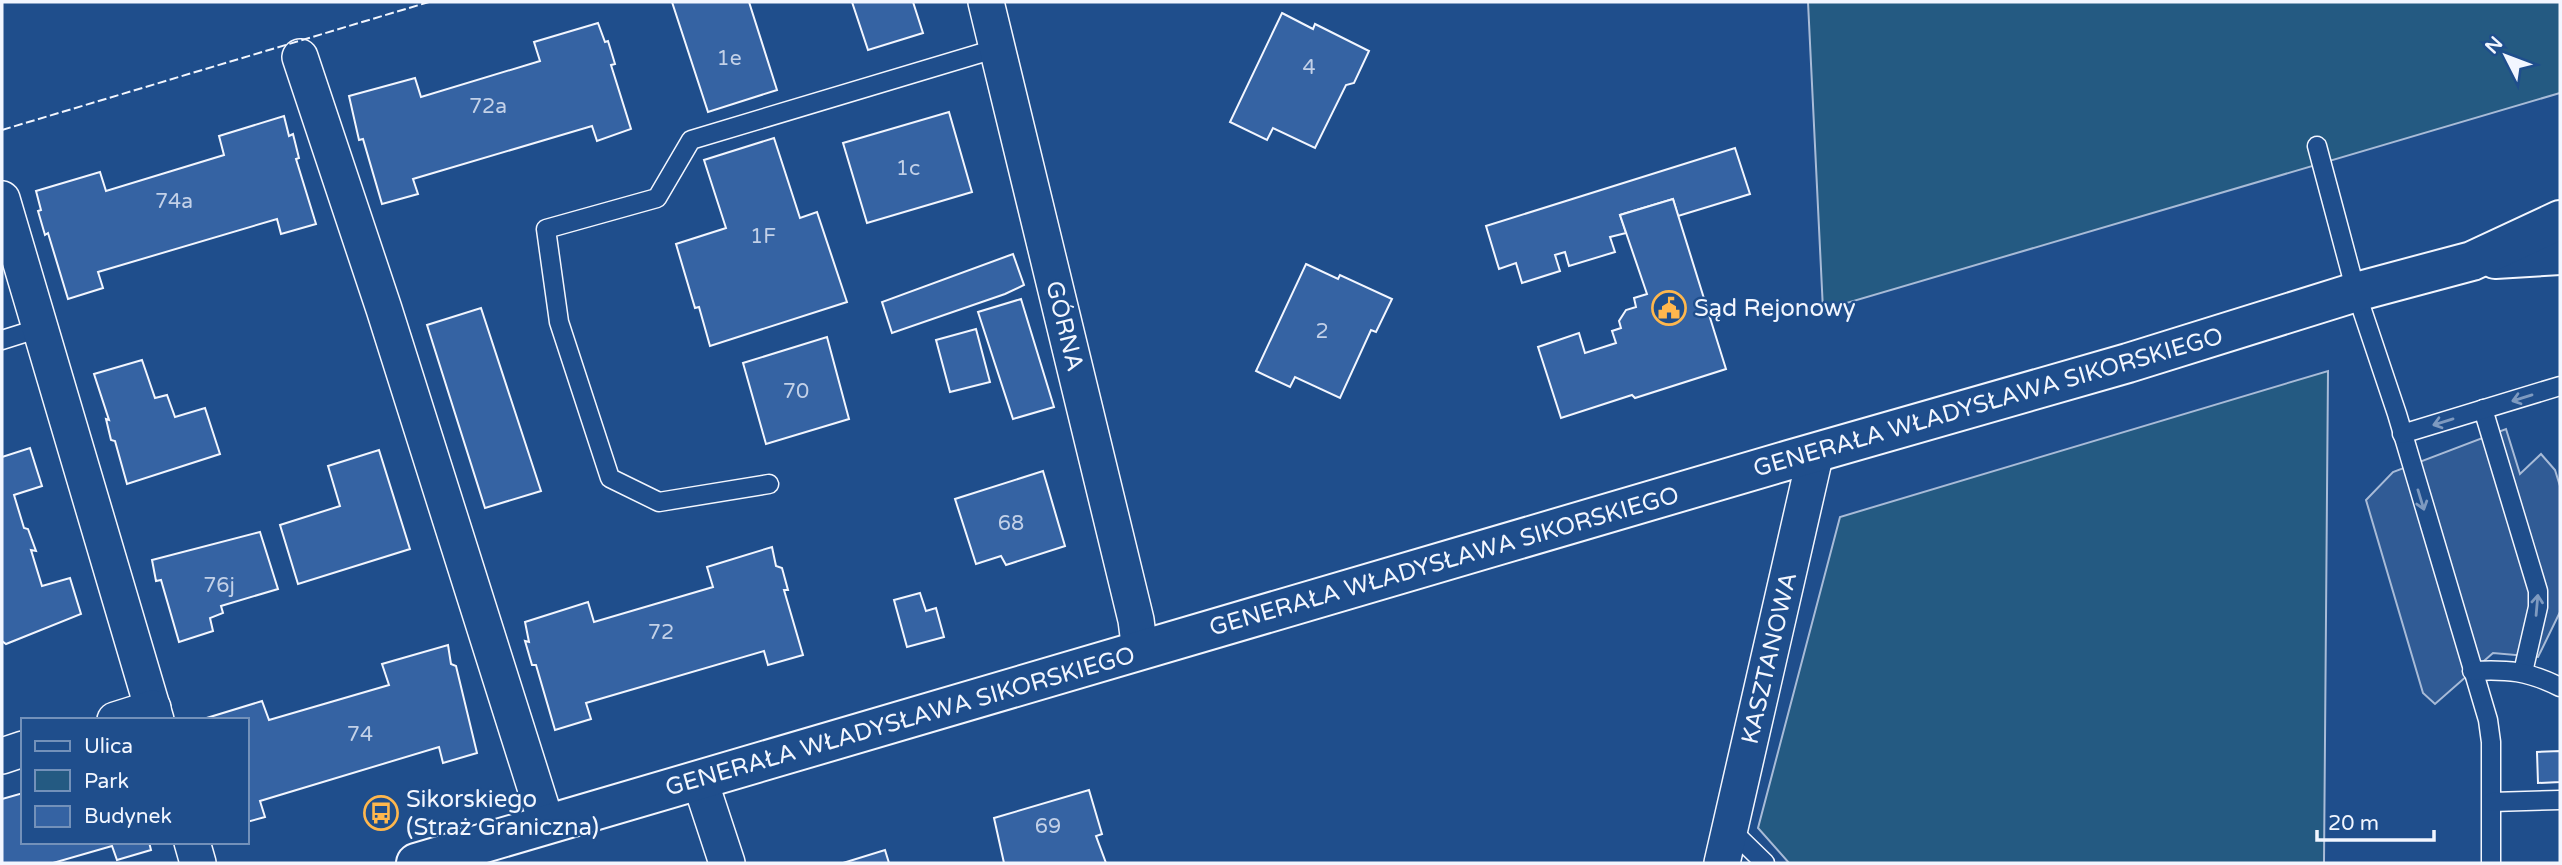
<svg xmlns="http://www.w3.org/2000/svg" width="2562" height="865" viewBox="0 0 2562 865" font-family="'Varela Round',sans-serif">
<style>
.green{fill:#245a82;stroke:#a8bbd7;stroke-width:2}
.parking{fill:#305b95;stroke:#a8bbd7;stroke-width:2}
.building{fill:#3563a3;stroke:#f2f6ff;stroke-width:2}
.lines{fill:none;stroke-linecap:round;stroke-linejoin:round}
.lane-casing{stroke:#f2f6ff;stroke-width:21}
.street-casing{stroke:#f2f6ff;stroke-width:38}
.secondary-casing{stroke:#f2f6ff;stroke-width:42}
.lane{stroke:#1f4e8c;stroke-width:18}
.street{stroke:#1f4e8c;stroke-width:35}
.secondary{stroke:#1f4e8c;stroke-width:38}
.fence{stroke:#f2f6ff;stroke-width:2;stroke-dasharray:9 3.5;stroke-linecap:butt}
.oneway{stroke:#7e9ac0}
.labels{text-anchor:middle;stroke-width:5;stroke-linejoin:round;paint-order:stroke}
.number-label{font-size:21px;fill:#c3d1e8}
.poi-label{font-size:24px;fill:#f2f6ff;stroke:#1f4e8c;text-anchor:start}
.street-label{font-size:24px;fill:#f2f6ff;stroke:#1f4e8c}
</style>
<rect width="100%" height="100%" fill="#1f4e8c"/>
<g class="green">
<path d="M 1808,2 L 2560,2 L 2560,93 L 1823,310 Z"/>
<path d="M 2328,371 L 2324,863 L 1789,863 L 1758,828 L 1840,517 Z"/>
</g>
<path class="parking" d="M 2506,429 L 2520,474 L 2541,454 L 2555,470 L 2560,486 L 2560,612 L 2538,657 L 2493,653 L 2435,704 L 2423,693 L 2366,500 L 2393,472 Z"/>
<g class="building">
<path d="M 672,2 L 749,2 L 777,90 L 708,112 Z"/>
<path d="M 852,2 L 913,2 L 923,33 L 868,50 Z"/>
<path d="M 1282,13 L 1313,29 L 1315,24 L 1369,51 L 1354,83 L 1346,85 L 1315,148 L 1273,128 L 1267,140 L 1230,122 Z"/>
<path d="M 598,23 L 605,42 L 608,41 L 615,64 L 611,65 L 631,129 L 597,141 L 592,126 L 413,179 L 418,194 L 382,204 L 363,139 L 359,140 L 349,96 L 415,78 L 421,97 L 540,61 L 534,42 Z"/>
<path d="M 949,112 L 972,192 L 867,223 L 843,143 Z"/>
<path d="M 284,116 L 289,136 L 293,134 L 299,158 L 296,159 L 316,224 L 281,234 L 277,219 L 98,272 L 103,288 L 68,299 L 48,233 L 45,235 L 38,211 L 41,210 L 36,191 L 100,172 L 106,191 L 224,155 L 219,136 Z"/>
<path d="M 774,138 L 800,218 L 817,212 L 847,302 L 710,346 L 699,307 L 695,308 L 676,244 L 726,228 L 704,160 Z"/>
<path d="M 1735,148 L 1750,194 L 1678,216 L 1673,199 L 1620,215 L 1626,233 L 1610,237 L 1615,252 L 1569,266 L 1565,252 L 1555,255 L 1560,271 L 1522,283 L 1516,263 L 1499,269 L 1486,226 Z"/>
<path d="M 1673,199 L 1726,369 L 1635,398 L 1632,395 L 1561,418 L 1538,347 L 1579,333 L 1585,353 L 1616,343 L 1612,331 L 1621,328 L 1619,321 L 1626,310 L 1636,307 L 1634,298 L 1647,294 L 1620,215 Z"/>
<path d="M 1013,254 L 1024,285 L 1005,294 L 892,333 L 882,302 Z"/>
<path d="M 1306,264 L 1338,279 L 1340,275 L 1392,299 L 1376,332 L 1371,330 L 1340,398 L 1295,377 L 1290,387 L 1256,371 Z"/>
<path d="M 1021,299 L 1054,407 L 1013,419 L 978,312 Z"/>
<path d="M 481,308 L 541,491 L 485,508 L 427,325 Z"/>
<path d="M 976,329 L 990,382 L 950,392 L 936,340 Z"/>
<path d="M 827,337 L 849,419 L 766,444 L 743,363 Z"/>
<path d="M 142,360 L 155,398 L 167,395 L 175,417 L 205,408 L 220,454 L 127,484 L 115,441 L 111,440 L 106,419 L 109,420 L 94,374 Z"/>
<path d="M 30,448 L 42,486 L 14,495 L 24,528 L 28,529 L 36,551 L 31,550 L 42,586 L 70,578 L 81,614 L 6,644 L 2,641 L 2,457 Z"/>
<path d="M 379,450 L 410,549 L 298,584 L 280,525 L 340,506 L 328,466 Z"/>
<path d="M 1043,471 L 1065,546 L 1006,565 L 1001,556 L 976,564 L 955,499 Z"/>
<path d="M 260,532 L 278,589 L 221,606 L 223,613 L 210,618 L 213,631 L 179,642 L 161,580 L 156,581 L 152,560 Z"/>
<path d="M 772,547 L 776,566 L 782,568 L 788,590 L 784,590 L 803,655 L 768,665 L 764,651 L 586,703 L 591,719 L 555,730 L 536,665 L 532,665 L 525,641 L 529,642 L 525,622 L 588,602 L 594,622 L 713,587 L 707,567 Z"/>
<path d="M 920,593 L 926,611 L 936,608 L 944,637 L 907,647 L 894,600 Z"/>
<path d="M 448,645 L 451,664 L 456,666 L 477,753 L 443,763 L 439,747 L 260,801 L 265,817 L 247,822 L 247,720 L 200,720 L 262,701 L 269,720 L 389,685 L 382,664 Z"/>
<path d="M 2560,751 L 2560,782 L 2538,783 L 2537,752 Z"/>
<path d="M 1089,790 L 1102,834 L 1096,836 L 1106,863 L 1004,863 L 994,818 Z"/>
<path d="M 23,793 L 23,842 L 149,842 L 151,850 L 117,860 L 112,846 L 53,863 L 2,863 L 2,799 Z"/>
<path d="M 885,850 L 889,863 L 843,863 Z"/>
</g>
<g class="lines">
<g class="lane-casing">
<g id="lane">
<path d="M 2317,146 L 2356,292 L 2397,414 L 2488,720 L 2491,742 L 2491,863"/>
<path d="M 2,340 L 40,328"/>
<path d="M 2483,409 L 2538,591 L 2538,607 L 2523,672"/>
<path d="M 2402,434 L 2560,386"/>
<path d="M 769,484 L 659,502 L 610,478 L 559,322 L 546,229 L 657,198 L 691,140 L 998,48"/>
<path d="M 2472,671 C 2508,669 2528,671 2560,687"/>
<path d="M 2492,802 L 2560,800"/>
<path d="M 1730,829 L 1765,863"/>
</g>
</g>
<g class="street-casing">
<g id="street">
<path d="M 986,2 L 1136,620 L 1140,651"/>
<path d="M 300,57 L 384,309 L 547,825"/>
<path d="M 2,199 L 156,720"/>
<path d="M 115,720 L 153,708"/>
<path d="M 2,756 L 23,749"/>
<path d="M 700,781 L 727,863"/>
<path d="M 192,842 L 198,863"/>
<path d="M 1722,863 L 1816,452"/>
</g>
</g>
<g class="secondary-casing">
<g id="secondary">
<path d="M 2495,259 L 2560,255"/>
<path d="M 416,863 L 1789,460 L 2128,363 L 2356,292 L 2472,261 L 2560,220"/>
</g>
</g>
<use href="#lane" class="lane"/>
<use href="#street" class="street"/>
<use href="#secondary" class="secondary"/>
<path class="fence" d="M 2,130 L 429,2"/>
</g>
<defs><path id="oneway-shaft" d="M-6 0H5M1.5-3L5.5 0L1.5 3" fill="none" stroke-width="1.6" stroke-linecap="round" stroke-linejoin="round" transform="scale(1.75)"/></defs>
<g class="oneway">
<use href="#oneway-shaft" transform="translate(2522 398) rotate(163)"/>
<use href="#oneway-shaft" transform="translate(2443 422) rotate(163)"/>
<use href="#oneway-shaft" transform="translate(2421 500) rotate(73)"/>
<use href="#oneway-shaft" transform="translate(2537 605) rotate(-85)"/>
</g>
<defs>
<g id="civic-ring" transform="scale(1.75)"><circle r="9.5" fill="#1f4e8c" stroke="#ffb74d" stroke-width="1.5"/><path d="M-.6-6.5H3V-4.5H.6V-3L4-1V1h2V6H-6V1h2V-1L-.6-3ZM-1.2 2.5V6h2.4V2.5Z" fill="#ffb74d"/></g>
<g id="bus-ring" transform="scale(1.75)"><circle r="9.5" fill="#1f4e8c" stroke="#ffb74d" stroke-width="1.5"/><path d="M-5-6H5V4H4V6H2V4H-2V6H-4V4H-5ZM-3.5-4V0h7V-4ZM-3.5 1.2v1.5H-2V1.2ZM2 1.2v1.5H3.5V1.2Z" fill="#ffb74d"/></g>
</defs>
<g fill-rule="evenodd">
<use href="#civic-ring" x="1669" y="308"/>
<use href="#bus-ring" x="381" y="813"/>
</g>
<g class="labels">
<g class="number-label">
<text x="729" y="65">1e</text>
<text x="1309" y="74">4</text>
<text x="488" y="113">72a</text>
<text x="908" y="175">1c</text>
<text x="174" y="208">74a</text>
<text x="763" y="243">1F</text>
<text x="1322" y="338">2</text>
<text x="796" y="398">70</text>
<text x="1011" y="530">68</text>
<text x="219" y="592">76j</text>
<text x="661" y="639">72</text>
<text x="360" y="741">74</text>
<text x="1048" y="833">69</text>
</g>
<g class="poi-label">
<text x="1694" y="316">Sąd Rejonowy</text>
<text x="406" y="807">Sikorskiego<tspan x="406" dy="28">(Straż Graniczna)</tspan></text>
</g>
<g class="street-label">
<text transform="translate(1065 326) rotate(76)" y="8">GÓRNA</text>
<text transform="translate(1988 402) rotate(-16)" y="8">GENERAŁA WŁADYSŁAWA SIKORSKIEGO</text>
<text transform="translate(1444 561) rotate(-16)" y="8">GENERAŁA WŁADYSŁAWA SIKORSKIEGO</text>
<text transform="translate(1769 658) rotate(-77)" y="8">KASZTANOWA</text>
<text transform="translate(900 721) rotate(-16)" y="8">GENERAŁA WŁADYSŁAWA SIKORSKIEGO</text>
</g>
</g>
<rect width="2562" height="865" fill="none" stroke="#f2f6ff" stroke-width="7"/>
<rect x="21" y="718" width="228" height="126" fill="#1f4e8c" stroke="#7391ba" stroke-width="2"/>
<rect x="35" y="741" width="35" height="10" fill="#1f4e8c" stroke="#7391ba" stroke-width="2"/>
<text x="84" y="753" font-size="21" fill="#f2f6ff">Ulica</text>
<rect x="35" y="770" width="35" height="21" fill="#245a82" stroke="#7391ba" stroke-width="2"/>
<text x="84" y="788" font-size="21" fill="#f2f6ff">Park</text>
<rect x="35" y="806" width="35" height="21" fill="#3563a3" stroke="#7391ba" stroke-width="2"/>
<text x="84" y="823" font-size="21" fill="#f2f6ff">Budynek</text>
<g transform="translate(2506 56) rotate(312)" stroke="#1f4e8c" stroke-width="5" paint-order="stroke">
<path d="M0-5L12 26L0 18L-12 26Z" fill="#f2f6ff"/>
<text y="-10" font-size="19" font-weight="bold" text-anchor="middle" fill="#f2f6ff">N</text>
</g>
<path d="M2317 830v10h117v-10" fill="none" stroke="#f2f6ff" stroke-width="3.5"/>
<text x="2328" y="830" font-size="21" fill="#f2f6ff" stroke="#1f4e8c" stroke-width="5" paint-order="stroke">20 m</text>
</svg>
